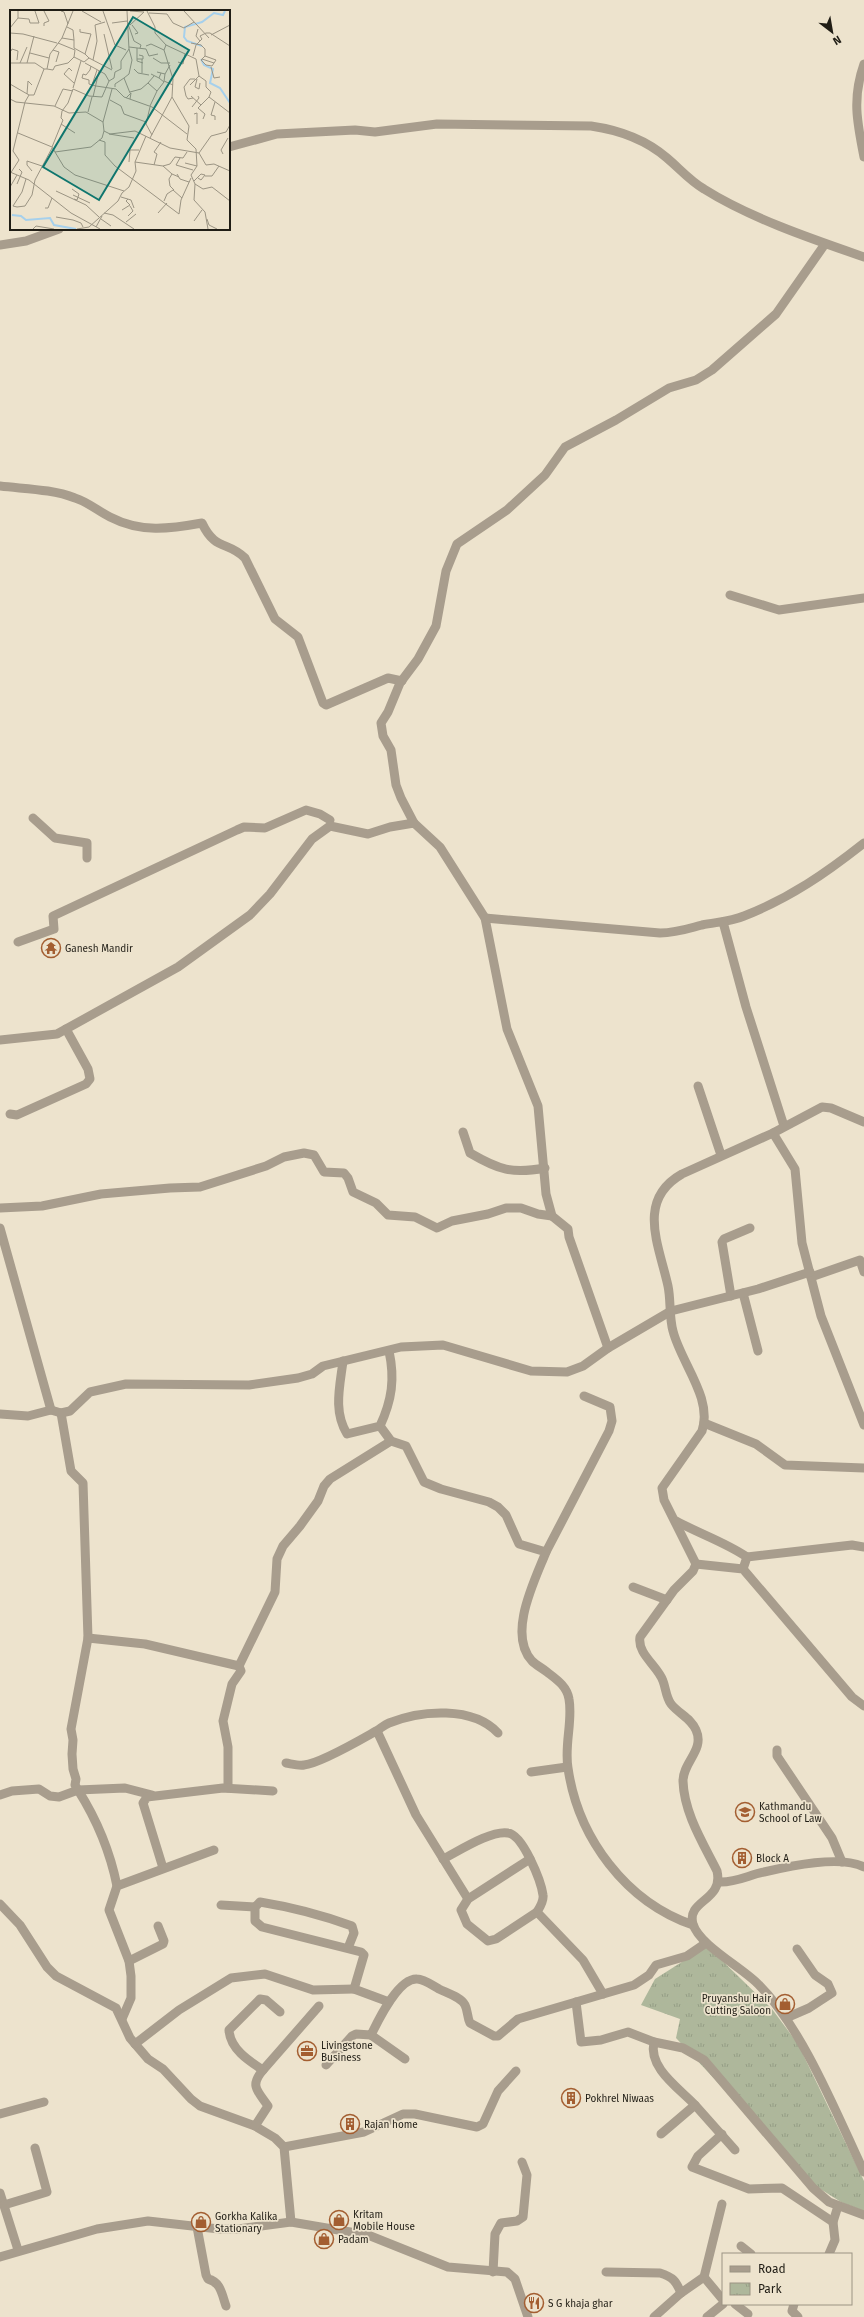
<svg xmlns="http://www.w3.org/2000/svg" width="864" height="2317" viewBox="0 0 864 2317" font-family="'Fira Sans',sans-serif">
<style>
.park{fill:url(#park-tufts)}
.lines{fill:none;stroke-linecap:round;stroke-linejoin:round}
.minor{stroke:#a89d8d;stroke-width:9}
.labels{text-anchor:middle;stroke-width:3.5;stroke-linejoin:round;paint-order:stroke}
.poi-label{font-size:10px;fill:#201d15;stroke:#ede3cd;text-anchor:start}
.inset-river{fill:none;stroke:#a6d0ec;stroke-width:2}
.inset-road{fill:none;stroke:#9b9483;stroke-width:1}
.view{fill:#0f766e;fill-opacity:0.15;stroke:#0f766e;stroke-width:2}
.inset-edge{fill:none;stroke:#201d15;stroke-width:2}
</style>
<defs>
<pattern id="park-tufts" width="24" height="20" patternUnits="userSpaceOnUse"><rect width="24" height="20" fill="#aeb79b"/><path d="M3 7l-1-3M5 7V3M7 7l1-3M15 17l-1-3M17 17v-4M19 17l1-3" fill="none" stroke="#959d85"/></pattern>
</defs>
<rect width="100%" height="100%" fill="#ede3cd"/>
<path class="park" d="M 707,1946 L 772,2009 L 798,2044 L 864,2181 L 864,2211 L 841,2202 L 814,2185 L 676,2038 L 680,2019 L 641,2005 L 655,1979 Z"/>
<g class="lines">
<g class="minor">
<path d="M 864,64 C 852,98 857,122 864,157"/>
<path d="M 229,147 L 277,134 L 355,130 L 375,132 L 437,124 L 591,126 C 619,130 645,139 667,158 C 679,168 690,181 704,189 C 750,218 812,239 864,257"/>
<path d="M 0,245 L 26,241 L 59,229"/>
<path d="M 0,486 C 25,489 52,489 75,498 C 88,502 98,511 110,517 C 141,533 169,529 202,523 C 215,551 228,541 245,558 L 275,619 L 298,637 L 323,703 L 326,705 L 388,678 L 402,681"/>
<path d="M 730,595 L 779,610 L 864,598"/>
<path d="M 33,818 L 55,838 L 87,843 L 87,858"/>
<path d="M 414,823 L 401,798 L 396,785 L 391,750 L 383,736 L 381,723 L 388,712 L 400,683 L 418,659 L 436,626 L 446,571 L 457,544 L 507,510 L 545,475 L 565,447 L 616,420 L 669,388 L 696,380 L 712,370 L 776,314 L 825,244"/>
<path d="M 485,918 L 660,933 C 676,933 687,929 702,925 C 716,922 730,922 744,916 C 790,898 826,873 864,843"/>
<path d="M 723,922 L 746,1007 L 784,1126"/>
<path d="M 18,942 L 54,929 L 53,916 L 237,830 L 244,827 L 265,828 L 306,810 L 320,814 L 330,820"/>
<path d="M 0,1040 L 57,1034 L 178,967 L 250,915 L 270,894 L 312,839 L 330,826 L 368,834 L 390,827 L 414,823 L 440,847 L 485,918 L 507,1029 L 538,1106 L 546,1194 L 552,1216 L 568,1229 L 569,1237 L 608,1348"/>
<path d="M 698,1086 L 721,1155"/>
<path d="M 10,1114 L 17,1115 L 86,1084 L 90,1079 L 88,1069 L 66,1029"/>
<path d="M 864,1122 L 831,1108 L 822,1107 L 773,1133 L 682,1174 C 636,1200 659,1245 668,1286 C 671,1300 669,1317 673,1331 C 681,1363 713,1398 702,1431 L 662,1488 L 664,1500 L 696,1564 L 693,1571 L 674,1590 L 640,1637 C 637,1654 658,1666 663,1681 C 666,1689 666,1697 671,1704 C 679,1714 691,1718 696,1730 C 705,1750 683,1762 683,1781 C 684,1813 703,1843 717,1871 C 724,1901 686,1900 693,1924 C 699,1945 743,1968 759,1985 C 803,2029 837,2115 864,2172"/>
<path d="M 463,1132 L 470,1153 C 499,1170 512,1174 545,1168"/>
<path d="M 773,1133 L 795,1169 L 802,1243 L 821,1316 L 864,1425"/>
<path d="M 0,1208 L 42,1206 L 101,1194 L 170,1188 L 200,1187 L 266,1166 L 284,1157 L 304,1153 L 314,1155 L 324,1172 L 344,1173 L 348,1178 L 353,1192 L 376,1203 L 388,1215 L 415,1217 L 437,1228 L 452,1221 L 488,1214 L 506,1208 L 521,1208 L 538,1214 L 552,1216"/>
<path d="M 0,1228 L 51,1410"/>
<path d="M 811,1277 L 860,1260 L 864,1272"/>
<path d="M 743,1293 L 758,1351"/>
<path d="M 731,1296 L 722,1242 L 724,1239 L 750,1228"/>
<path d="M 343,1361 C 340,1386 333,1411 347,1434 L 380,1426 C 392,1400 395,1379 389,1351"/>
<path d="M 61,1413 L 71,1471 L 83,1483 L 88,1638"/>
<path d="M 0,1414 L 28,1416 L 51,1410 L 61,1413 L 70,1411 L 90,1392 L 126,1384 L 249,1385 L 298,1378 L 312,1374 L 323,1366 L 401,1347 L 443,1345 L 531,1371 L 567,1372 L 583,1366 L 608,1348 L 671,1311 L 758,1289 L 810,1272"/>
<path d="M 704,1423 L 756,1444 L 785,1465 L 864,1468"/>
<path d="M 380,1426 L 391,1441 L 406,1446 L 424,1482 L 441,1489 L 489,1502 L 498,1507 L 506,1515 L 519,1544 L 546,1552 C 535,1580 507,1634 532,1661 C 536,1665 542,1668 547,1672 C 556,1679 567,1686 569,1699 C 573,1721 564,1745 568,1768 C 578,1838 626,1902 693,1925"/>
<path d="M 676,1521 C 700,1534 725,1542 747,1557"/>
<path d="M 546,1552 L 609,1431 L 612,1421 L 610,1407 L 584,1396"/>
<path d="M 696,1564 L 743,1569 L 852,1697 L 864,1706"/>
<path d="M 743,1569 L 747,1557 L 852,1545 L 864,1547"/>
<path d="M 633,1587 L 667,1600"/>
<path d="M 239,1666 L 275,1592 L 277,1559 L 283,1546 L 300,1526 L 318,1501 L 324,1486 L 330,1479 L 391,1441"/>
<path d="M 377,1731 L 416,1815 L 468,1899"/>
<path d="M 777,1750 L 777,1756 L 832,1838 L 842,1862"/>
<path d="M 286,1763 C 292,1764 299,1766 304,1765 C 321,1763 360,1740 376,1731 C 380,1729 384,1725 389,1723 C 421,1710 473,1706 498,1733"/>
<path d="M 531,1772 L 567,1767"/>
<path d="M 0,1795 L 12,1791 L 39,1789 L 50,1796 L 59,1797 L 78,1790 C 97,1820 110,1851 117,1886"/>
<path d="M 152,1795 L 125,1788 L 78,1790 L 75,1785 L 76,1779 L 73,1769 L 72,1754 L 73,1740 L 71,1729 L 88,1638 L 145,1644 L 239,1666 L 241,1671 L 232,1684 L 223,1721 L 228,1747 L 228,1788"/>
<path d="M 443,1859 C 459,1851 491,1830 508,1833 C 523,1835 541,1881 543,1895 C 544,1901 540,1907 537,1912 L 583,1960 L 603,1994"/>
<path d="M 530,1859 L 468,1899 L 461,1910 L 467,1924 L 488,1941 L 496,1939 L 537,1912"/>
<path d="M 163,1868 L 143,1803 L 147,1797 L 223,1788 L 273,1791"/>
<path d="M 719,1882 C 735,1883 749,1875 764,1872 C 790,1866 840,1855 864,1867"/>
<path d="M 0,1904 L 20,1925 L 47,1967 L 56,1976 L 116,2008 L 130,2038 L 148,2059 L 163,2069 L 191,2099 L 200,2106 L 255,2126 L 275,2138 L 284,2147 L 291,2222"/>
<path d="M 221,1905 L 255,1907"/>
<path d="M 348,1948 L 354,1933 L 352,1926 C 322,1915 291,1907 260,1902 L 255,1907 L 255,1921 L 262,1927 L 361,1952 L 364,1955 L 354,1989 L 389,2002"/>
<path d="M 129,1961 L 163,1944 L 164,1941 L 158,1926"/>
<path d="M 576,2002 L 581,2042 L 601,2040 L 628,2032 L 654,2042 L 683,2048 L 704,2060 L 813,2188 L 829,2202 L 864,2215"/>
<path d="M 786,2018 L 809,2008 L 832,1993 L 828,1984 L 815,1975 L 797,1949"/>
<path d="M 122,2019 L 131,1998 L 131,1976 L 129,1961 L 109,1910 L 117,1886 L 214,1850"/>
<path d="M 371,2035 L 405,2059"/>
<path d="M 654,2042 C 648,2068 679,2088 695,2105 L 661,2134"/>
<path d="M 135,2044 L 179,2010 L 231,1978 L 265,1974 L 313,1990 L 354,1989"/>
<path d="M 326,2065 L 352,2036 L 356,2034 L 371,2035 C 378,2021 398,1978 417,1979 C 424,1979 432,1985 439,1989 C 447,1993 461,1997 465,2005 C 468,2011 467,2017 470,2023 L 494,2036 L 498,2036 L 518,2019 L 634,1985 L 649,1975 L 656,1965 L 687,1956 L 706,1943"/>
<path d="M 263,2070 L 319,2006"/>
<path d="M 695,2105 L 735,2150"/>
<path d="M 0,2114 L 44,2102"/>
<path d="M 255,2126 L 268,2106 C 258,2091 249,2086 263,2070 C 249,2061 230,2049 229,2030 L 260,1999 L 266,2000 L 280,2012"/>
<path d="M 722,2134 L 698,2156 L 692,2167 L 749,2189 L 782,2188 L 833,2222"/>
<path d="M 284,2147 L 364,2132 L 403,2114 L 415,2114 L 477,2127 L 483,2124 L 498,2091 L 516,2071"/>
<path d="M 0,2193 L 18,2250"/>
<path d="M 4,2205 L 47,2192 L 35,2148"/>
<path d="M 197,2227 L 206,2275 L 208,2279 C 221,2282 222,2295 226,2306"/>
<path d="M 741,2246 L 751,2254"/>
<path d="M 829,2254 L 835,2240 L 833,2222 L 838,2206"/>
<path d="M 0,2257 L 97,2229 L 148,2221 L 219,2229 L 238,2229 L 291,2222 L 368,2235 L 448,2267 L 507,2272 L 515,2279 L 528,2317"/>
<path d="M 493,2272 L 495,2234 L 501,2223 L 517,2221 L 523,2217 L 527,2175 L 522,2162"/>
<path d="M 606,2272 L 660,2273 C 673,2277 676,2281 681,2293"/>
<path d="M 704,2277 L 722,2204"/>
<path d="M 735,2304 L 748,2314"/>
<path d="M 794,2304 L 792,2311 L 798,2317"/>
<path d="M 654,2317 L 681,2293 L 704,2277 L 723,2300"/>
<path d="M 707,2317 L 723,2304"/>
</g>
</g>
<defs>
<g id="temple-ring" transform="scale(1)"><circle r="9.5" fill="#ede3cd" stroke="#a35e31" stroke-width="1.5"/><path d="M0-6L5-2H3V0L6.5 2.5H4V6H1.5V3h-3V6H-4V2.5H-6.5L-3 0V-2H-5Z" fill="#a35e31"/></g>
<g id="university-ring" transform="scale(1)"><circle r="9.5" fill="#ede3cd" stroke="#a35e31" stroke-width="1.5"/><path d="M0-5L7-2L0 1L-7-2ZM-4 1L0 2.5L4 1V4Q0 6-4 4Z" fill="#a35e31"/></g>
<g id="building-ring" transform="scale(1)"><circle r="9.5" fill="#ede3cd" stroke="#a35e31" stroke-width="1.5"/><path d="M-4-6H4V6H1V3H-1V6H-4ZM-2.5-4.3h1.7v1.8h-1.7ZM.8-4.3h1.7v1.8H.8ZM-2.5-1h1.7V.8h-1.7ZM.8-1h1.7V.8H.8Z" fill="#a35e31"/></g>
<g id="shop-ring" transform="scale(1)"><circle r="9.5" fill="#ede3cd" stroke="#a35e31" stroke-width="1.5"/><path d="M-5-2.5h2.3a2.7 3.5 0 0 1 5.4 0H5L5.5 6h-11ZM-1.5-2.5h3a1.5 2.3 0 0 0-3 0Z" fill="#a35e31"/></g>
<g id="office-ring" transform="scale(1)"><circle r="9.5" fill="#ede3cd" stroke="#a35e31" stroke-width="1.5"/><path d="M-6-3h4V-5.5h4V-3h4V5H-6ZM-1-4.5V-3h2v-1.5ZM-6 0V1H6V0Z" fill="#a35e31"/></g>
<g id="restaurant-ring" transform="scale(1)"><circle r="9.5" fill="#ede3cd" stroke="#a35e31" stroke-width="1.5"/><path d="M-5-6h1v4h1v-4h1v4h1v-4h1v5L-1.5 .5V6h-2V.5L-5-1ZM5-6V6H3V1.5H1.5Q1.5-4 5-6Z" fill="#a35e31"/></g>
</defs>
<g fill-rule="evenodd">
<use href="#temple-ring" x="51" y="948"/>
<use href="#university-ring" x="745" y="1812"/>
<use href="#building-ring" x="742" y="1858"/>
<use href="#shop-ring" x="785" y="2004"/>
<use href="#office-ring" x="307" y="2051"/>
<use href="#building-ring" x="571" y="2098"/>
<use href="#building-ring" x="350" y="2124"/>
<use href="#shop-ring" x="339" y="2220"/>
<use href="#shop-ring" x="201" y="2222"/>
<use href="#shop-ring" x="324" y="2239"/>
<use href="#restaurant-ring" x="534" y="2303"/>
</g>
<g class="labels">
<g class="poi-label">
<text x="65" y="952">Ganesh Mandir</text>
<text x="759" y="1810">Kathmandu<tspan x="759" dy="12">School of Law</tspan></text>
<text x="756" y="1862">Block A</text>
<text x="771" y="2002" text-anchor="end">Pruyanshu Hair<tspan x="771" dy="12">Cutting Saloon</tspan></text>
<text x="321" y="2049">Livingstone<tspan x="321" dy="12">Business</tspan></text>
<text x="585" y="2102">Pokhrel Niwaas</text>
<text x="364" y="2128">Rajan home</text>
<text x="353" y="2218">Kritam<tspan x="353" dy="12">Mobile House</tspan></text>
<text x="215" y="2220">Gorkha Kalika<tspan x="215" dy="12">Stationary</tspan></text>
<text x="338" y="2243">Padam</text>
<text x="548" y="2307">S G khaja ghar</text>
</g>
</g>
<g transform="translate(10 10)">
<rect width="220" height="220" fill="#ede3cd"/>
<path class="inset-river" d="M 192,36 L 177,31 L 174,27 L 175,17 L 192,12 L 204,3 L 213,5 L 215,1M 191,49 L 194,55 L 203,59 L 200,73 L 210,78 L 220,93M 2,205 L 11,206 L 16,210 L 40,208 L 44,215 L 66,219"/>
<path class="inset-road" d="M 34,1 L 39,11 L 34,13 L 34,16M 51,1 L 54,2 L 58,14M 72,1 L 91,12M 93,1 L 105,35 L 116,40M 120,1 L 134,2M 137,1 L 145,17 L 145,23 L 156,35 L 186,49 L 189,66 L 196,71 L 196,77 L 201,82 L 199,87 L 220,103M 174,1 L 199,28M 139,3 L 157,4 L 163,13 L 174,18 L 184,12M 8,8 L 19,9 L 20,13 L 29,13 L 25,1M 117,11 L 124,31 L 131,35 L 130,38M 102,13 L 117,11M 120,15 L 134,2M 122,15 L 128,23 L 125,24M 57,17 L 63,20 L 64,30M 0,18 L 8,8 L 8,1M 70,19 L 70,22 L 81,24 L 75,44M 188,19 L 186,26 L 190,31M 0,23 L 13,24 L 47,33M 94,24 L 102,59M 201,25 L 220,15M 52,28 L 64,30 L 64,38 L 75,44 L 79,48M 48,33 L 65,40 L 64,47M 181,33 L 191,35 L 195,39 L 195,46 L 191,50M 156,35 L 154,40 L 163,69 L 162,87 L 179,116 L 177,130 L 186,139 L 187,156 L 181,165 L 185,174 L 184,190 L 195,202 L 198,219M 136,36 L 141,34 L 154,40M 119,37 L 136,39 L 139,46 L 148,44M 127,38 L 127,51 L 133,53M 119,39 L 122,50 L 119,64 L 114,68 L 120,83M 43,40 L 49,42 L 46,52M 1,41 L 2,39 L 8,41 L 7,50M 20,43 L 39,48M 183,46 L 186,35 L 192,29 L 190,26 L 196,23 L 200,23 L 220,36M 143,48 L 151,53 L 160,53M 127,49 L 133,49 L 133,46 L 129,45M 192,49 L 204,53M 83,50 L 87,31 L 85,15 L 95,12M 191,50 L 196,55 L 202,56 L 206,50 L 195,46M 168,52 L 173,54 L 175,44M 0,53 L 25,53 L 34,59M 10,53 L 17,37M 17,53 L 24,26M 75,53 L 95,64 L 99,71M 81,56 L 80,60 L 76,65 L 73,64 L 72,68 L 79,70 L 79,74 L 82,75M 201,57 L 204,68 L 210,67M 37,59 L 43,60 L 45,56 L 58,53 L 64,47 L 74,52 L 79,48 L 102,60M 124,59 L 128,63 L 139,65M 62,61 L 59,58 L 54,64 L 64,73M 147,62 L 155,64 L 160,55M 132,63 L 132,49M 141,64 L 149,68 L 151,63M 155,64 L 154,71 L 163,75M 144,66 L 138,73 L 147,81 L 154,72 L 149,68M 187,69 L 185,77 L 189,79 L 190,73M 0,74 L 19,85M 180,75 L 189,66M 86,76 L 106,79 L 114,87 L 142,97 L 177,124M 86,76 L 82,75 L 87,60M 105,77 L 105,74 L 114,68M 63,78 L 71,51M 102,79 L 93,112 L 94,121 L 100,124 L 125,121 L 160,138 L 189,143M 120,82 L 131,79 L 138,73M 17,84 L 18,71 L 22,75M 181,86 L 191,95 L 199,87M 83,87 L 89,61M 116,88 L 121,83 L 120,89M 183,88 L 178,89 L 176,86 L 174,77 L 180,69 L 185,69M 0,89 L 6,92 L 44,96 L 59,103 L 76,102 L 93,112M 100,90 L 111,96 L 114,104 L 136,112M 205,92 L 201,105 L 205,106 L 205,110M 191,95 L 188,98 L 195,104 L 193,109M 45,96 L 53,79 L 63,81M 140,96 L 147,81M 140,97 L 136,114 L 142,125M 182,97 L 189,88 L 188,86M 78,102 L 82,87M 184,104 L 187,103 L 187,114M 51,114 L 65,123M 8,123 L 42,137 L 54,157 L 65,165 L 114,181M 99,124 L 124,128M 140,128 L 162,87M 89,130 L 95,132 L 95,145 L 105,156 L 169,204 L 171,190 L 181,168M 42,137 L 53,110 L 51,108 L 52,101 L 58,93 L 63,79 L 79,86 L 92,87 L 99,71 L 104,68 L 105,62 L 111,59 L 111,51 L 119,39 L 117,1M 45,142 L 81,137 L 92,128 L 94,121M 189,143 L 201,126 L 216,122 L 220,115M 189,143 L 196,155 L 204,154 L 220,161M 213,144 L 211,140 L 218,128M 170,148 L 166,155 L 183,160M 119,152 L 120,140 L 129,140M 125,152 L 153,156 L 160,154 L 165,147 L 173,148 L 177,142M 175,153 L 187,156M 144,155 L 147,144 L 144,142 L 151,132M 153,156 L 162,164M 22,161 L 17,155 L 17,151 L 32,156M 0,162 L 19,170 L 61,203 L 90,219M 0,164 L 9,150 L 3,141 L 15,92 L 19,85 L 24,85 L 34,59 L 37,59 L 40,44 L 52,28 L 63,1M 167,164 L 170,169 L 179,172M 195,166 L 202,166 L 209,156M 16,169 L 12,182 L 3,196 L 7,197 L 15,196 L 22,185 L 25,170 L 42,138M 184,171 L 191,164 L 195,165 L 191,170 L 188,168M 7,174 L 12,162 L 9,159M 185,174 L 193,179 L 202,177 L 220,191M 0,177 L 7,165M 62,179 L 69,184 L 67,190 L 64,189M 164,180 L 160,176 L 159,169 L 162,164 L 169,167M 46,181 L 76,195 L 89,207M 63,185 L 80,193M 111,187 L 121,190 L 124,198M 154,191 L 157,184 L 163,180 L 172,188M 35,198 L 38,198 L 42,188M 112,200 L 120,195 L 116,191 L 118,189M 94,203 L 103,205 L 124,219M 148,203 L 157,193M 118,206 L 123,201 L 120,196M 46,207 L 63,210 L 71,213 L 73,217M 91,209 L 101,216M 197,209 L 199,215 L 207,219M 184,211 L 192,200M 116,212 L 126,204M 86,217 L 92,206M 23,219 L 26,216 L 44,219M 67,219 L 79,217 L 108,191 L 112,183 L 119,177 L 126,161 L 125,152 L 136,126"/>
<path class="view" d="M 123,7 L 179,40 L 89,190 L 33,157 Z"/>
<rect width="220" height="220" class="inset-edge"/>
</g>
<rect x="722" y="2253" width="130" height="52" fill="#ede3cd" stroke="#9b9483"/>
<rect x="730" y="2266" width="20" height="6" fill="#a89d8d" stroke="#9b9483"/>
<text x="758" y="2273" font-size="12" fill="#201d15">Road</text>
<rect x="730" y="2283" width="20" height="12" fill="url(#park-tufts)" stroke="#9b9483"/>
<text x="758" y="2293" font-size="12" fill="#201d15">Park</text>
<g transform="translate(832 32) rotate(149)" stroke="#ede3cd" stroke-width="3" paint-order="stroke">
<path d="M0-3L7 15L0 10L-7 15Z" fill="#201d15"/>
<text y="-6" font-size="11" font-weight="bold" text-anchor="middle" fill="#201d15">N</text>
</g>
</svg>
